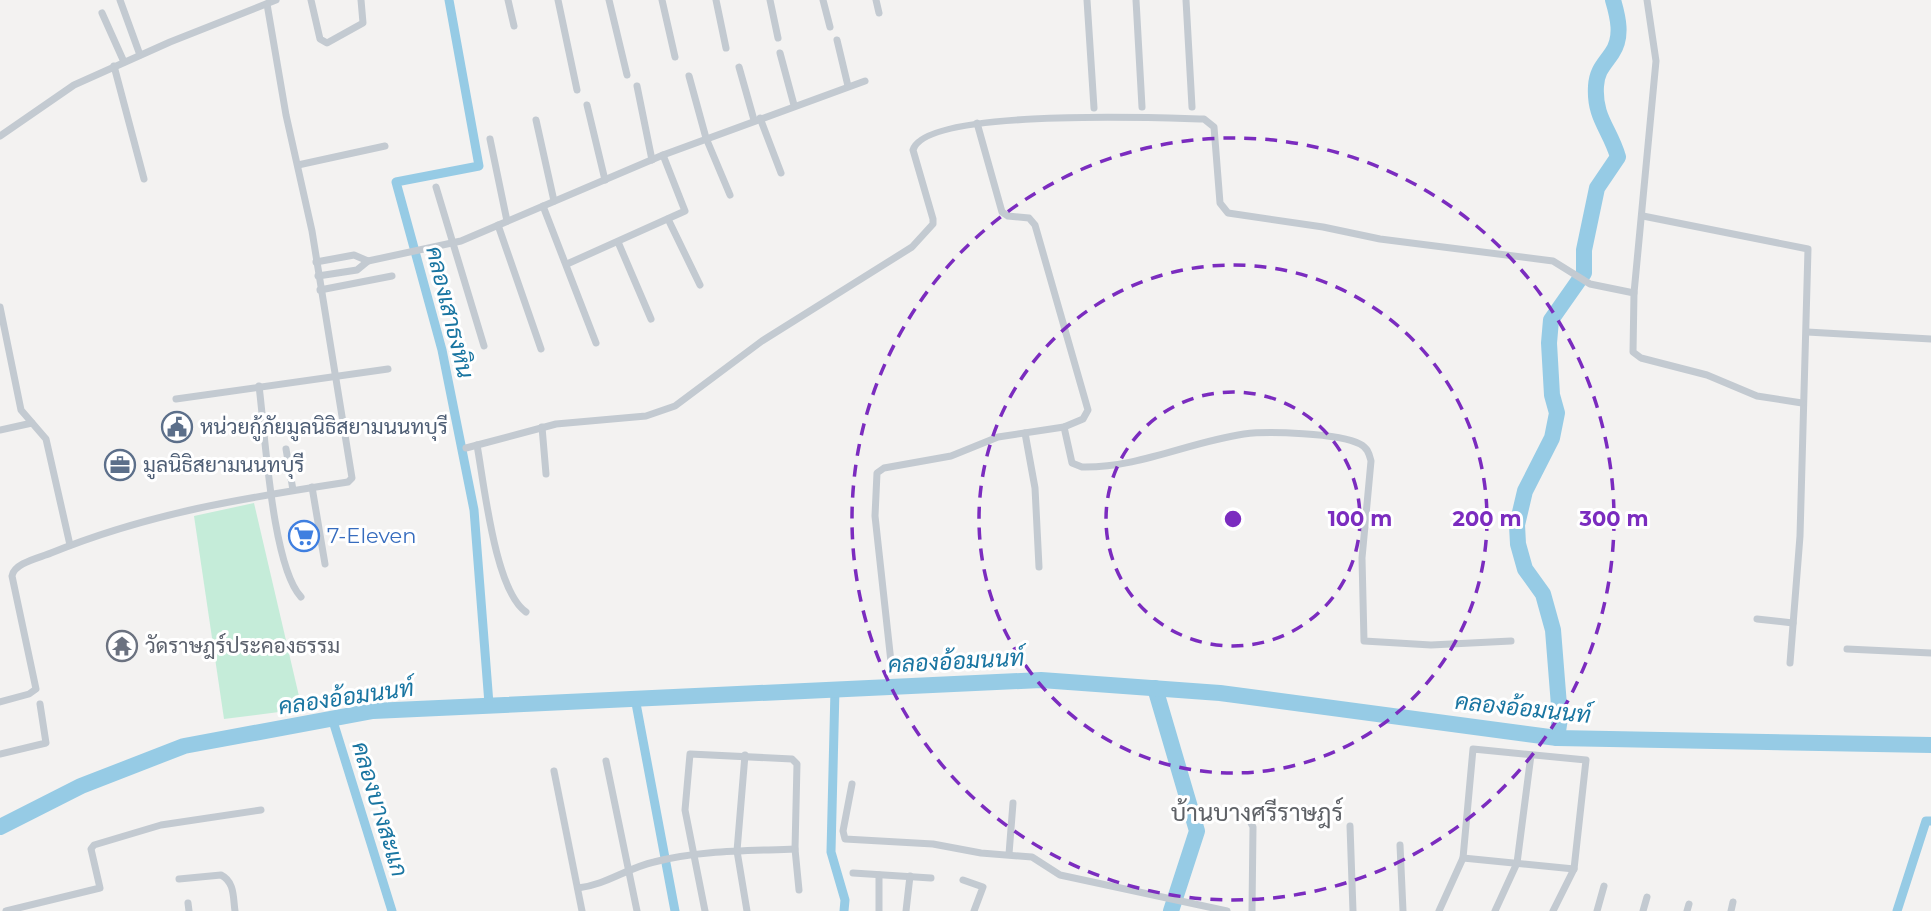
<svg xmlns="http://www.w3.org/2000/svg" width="1931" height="911" viewBox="0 0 1931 911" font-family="Montserrat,Sarabun,sans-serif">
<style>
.green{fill:#c5ecd9}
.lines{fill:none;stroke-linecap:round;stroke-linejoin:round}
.canal{stroke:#96cbe5;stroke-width:9}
.river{stroke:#96cbe5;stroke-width:16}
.minor{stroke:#c3cad1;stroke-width:7}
.ring{fill:none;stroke:#7b2cbf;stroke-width:3.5;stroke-dasharray:12 9}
.labels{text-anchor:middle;stroke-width:6;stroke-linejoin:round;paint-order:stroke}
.service-label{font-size:21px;fill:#4e5e75;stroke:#fff;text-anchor:start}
.shop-label{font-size:21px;fill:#366cbe;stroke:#fff;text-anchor:start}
.worship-label{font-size:21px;fill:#5b616d;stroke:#fff;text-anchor:start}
.water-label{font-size:23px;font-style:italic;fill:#1975a1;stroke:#fff}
.quarter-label{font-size:24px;fill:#5e6166;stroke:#fff}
.centre{fill:#7b2cbf;stroke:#fff;stroke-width:3.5}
.ring-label{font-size:21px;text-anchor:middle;font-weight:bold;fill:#7b2cbf;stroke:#fff;stroke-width:6;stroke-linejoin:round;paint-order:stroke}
</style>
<rect width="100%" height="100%" fill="#f3f2f1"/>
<path class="green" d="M 254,503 L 302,709 L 224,719 L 194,516 Z"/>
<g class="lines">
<g class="canal">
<path d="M 449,0 L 479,166 L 396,182 L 442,350 L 474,510 L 489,704"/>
<path d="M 835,689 L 831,852 L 845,900 L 844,911"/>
<path d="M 635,698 L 675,911"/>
<path d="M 332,718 L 392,911"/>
<path d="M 1897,911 L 1926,821 L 1931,821"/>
</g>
<g class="river">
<path d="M 1155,688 L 1197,831 L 1171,911"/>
<path d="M 1557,738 L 1560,718 L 1553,630 L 1543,594 L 1525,569 L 1518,544 L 1517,525 L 1525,491 L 1552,438 L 1557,413 L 1552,395 L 1549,343 L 1551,320 L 1584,273 L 1584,250 L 1597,188 L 1618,157 C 1610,129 1594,118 1596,86 C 1597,70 1604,65 1612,53 C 1623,37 1618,17 1613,0"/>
<path d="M 0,827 L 81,786 L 184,746 L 373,711 L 1041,680 L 1220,693 L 1557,738 L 1931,745"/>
</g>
<g class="minor">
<path d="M 120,0 L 140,55"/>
<path d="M 311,0 L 320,39 L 327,43 L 363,23 L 361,0"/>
<path d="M 508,0 L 514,26"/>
<path d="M 558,0 L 577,90"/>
<path d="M 609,0 L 627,75"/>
<path d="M 662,0 L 675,57"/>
<path d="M 716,0 L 726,48"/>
<path d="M 770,0 L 778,38"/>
<path d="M 823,0 L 830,27"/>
<path d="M 876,0 L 879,13"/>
<path d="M 1087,0 L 1094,108"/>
<path d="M 1136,0 L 1142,107"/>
<path d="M 1186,0 L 1192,107"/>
<path d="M 102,13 L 124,62"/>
<path d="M 837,40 L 848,86"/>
<path d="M 780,53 L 794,105"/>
<path d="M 114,66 L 144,179"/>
<path d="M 739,67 L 754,120"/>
<path d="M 689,76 L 706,138 L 730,195"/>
<path d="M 637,86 L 652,160"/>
<path d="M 587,105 L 605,180"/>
<path d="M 760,118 L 781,173"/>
<path d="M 536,120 L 554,201"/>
<path d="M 0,136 L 74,85 L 170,42 L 276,0"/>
<path d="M 490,139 L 507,221"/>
<path d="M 298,165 L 385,146"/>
<path d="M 436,187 L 484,346"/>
<path d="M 543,206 L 596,343"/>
<path d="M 1643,216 L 1808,249 L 1800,536 L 1790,663"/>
<path d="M 668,219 L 700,285"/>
<path d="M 498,225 L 541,349"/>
<path d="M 618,242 L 651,319"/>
<path d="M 368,261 L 461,241 L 663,155 L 865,81"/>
<path d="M 316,262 L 354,255 L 368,261 L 357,270 L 318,276"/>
<path d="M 567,264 L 685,211 L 663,155"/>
<path d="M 320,290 L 392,276"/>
<path d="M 1634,293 L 1656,61 L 1647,0"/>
<path d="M 0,307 L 21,410 L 46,439 L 70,545"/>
<path d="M 1807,332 L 1931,339"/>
<path d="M 259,386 C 265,432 272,566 301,597"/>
<path d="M 176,399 L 388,369"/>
<path d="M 542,427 L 546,474"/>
<path d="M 1064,427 L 1072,463 L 1082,467 C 1139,468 1189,442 1244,434 C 1268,431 1339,433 1360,444 C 1368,448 1369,454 1371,461 L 1362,558 L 1364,641 L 1431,645 L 1511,641"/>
<path d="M 0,430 L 32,423"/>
<path d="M 1025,433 L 1035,488 L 1039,567"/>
<path d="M 477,445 C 484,483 495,591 526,612"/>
<path d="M 466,448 L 556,424 L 646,416 L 675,406 L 762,341 L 912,247 L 933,224 L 933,219 L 913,150 C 925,108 1161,118 1204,119 L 1214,127 L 1220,203 L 1228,213 L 1323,227 L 1380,239 L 1553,261 L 1590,284 L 1634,293 L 1633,352 L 1641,358 L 1707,375 L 1757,396 L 1802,403"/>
<path d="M 286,449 L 293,490"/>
<path d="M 312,487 L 325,564"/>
<path d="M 1757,619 L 1793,623"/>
<path d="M 1847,649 L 1931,653"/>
<path d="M 891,662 L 875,516 L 877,473 L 884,468 L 951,456 L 998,437 L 1064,427 L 1083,419 L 1088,410 L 1035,225 L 1029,218 L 1008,216 L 1002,212 L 977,123"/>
<path d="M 0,702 L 29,694 L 36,689 L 12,576 C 14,563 39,558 51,553 C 149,513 244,498 348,482 L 352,478 L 312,231 L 286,115 L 267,4"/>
<path d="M 0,754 L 46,743 L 40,704"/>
<path d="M 745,755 L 737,851 L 747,911"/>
<path d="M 606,761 L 637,911"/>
<path d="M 554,771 L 582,911"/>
<path d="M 852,784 L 843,831 L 845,839 L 933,844 L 981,853 L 1032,857 L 1060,875 L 1227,911"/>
<path d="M 1241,814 L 1247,815 L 1253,827 L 1252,911"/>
<path d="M 1350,826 L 1353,911"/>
<path d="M 1400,845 L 1403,911"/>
<path d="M 1009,854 L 1013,803"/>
<path d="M 1463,858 L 1574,869"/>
<path d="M 853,873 L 931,878"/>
<path d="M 179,879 L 221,875 C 235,882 233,898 235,911"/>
<path d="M 963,880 L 983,887 L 974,911"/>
<path d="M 578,888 C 606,885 627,868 654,862 C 700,850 748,851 795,849"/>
<path d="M 188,903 L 189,911"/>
<path d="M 6,911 L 100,888 L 91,849 L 94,845 L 161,825 L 261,810"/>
<path d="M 705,911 L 685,810 L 690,754 L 792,759 L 797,764 L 795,849 L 799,890"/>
<path d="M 879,911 L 879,875"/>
<path d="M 906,911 L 910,876"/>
<path d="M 1439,911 L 1463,858 L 1473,749 L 1586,760 L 1574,869 L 1553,911"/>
<path d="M 1495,911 L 1517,863 L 1531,755"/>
<path d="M 1597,911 L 1604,886"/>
<path d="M 1643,911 L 1647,897"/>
<path d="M 1687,911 L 1689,904"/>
<path d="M 1731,911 L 1733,902"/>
</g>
</g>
<g class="ring">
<circle cx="1233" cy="519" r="127"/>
<circle cx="1233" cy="519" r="254"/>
<circle cx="1233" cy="519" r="381"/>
</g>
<defs>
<g id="civic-ring" transform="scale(1.575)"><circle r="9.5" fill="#fff" stroke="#5c6f8a" stroke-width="1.5"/><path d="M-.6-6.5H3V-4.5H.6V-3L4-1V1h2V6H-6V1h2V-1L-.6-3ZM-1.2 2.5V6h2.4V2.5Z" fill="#5c6f8a"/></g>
<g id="office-ring" transform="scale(1.575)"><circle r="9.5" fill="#fff" stroke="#5c6f8a" stroke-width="1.5"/><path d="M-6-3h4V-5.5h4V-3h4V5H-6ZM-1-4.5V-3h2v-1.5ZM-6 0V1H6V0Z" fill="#5c6f8a"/></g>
<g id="supermarket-ring" transform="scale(1.575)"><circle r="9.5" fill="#fff" stroke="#3f7fe0" stroke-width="1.5"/><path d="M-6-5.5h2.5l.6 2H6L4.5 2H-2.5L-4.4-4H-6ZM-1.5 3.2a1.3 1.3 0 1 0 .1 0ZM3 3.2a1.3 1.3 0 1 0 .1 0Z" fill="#3f7fe0"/></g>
<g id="temple-ring" transform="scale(1.575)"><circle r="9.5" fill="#fff" stroke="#6b7280" stroke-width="1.5"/><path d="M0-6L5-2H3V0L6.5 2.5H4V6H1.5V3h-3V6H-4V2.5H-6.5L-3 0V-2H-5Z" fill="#6b7280"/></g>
</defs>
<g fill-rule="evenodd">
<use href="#civic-ring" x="177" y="427"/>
<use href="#office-ring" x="120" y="465"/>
<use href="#supermarket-ring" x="304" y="536"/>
<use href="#temple-ring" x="122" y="646"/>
</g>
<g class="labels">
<g class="service-label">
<text x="200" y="434">หน่วยกู้ภัยมูลนิธิสยามนนทบุรี</text>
<text x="143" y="472">มูลนิธิสยามนนทบุรี</text>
</g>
<g class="shop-label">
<text x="327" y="543">7-Eleven</text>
</g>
<g class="worship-label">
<text x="145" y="653">วัดราษฎร์ประคองธรรม</text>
</g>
<g class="water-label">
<text transform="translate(450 312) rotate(76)" y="8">คลองเสาธงหิน</text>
<text transform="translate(956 661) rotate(-3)" y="8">คลองอ้อมนนท์</text>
<text transform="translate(346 697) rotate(-8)" y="8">คลองอ้อมนนท์</text>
<text transform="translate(1523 708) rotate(6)" y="8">คลองอ้อมนนท์</text>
<text transform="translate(380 809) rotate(73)" y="8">คลองบางสะแก</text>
</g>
<g class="quarter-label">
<text x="1257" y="821">บ้านบางศรีราษฎร์</text>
</g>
</g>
<circle cx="1233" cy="519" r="10" class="centre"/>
<g class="ring-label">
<text x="1360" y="526">100 m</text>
<text x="1487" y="526">200 m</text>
<text x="1614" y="526">300 m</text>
</g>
</svg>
